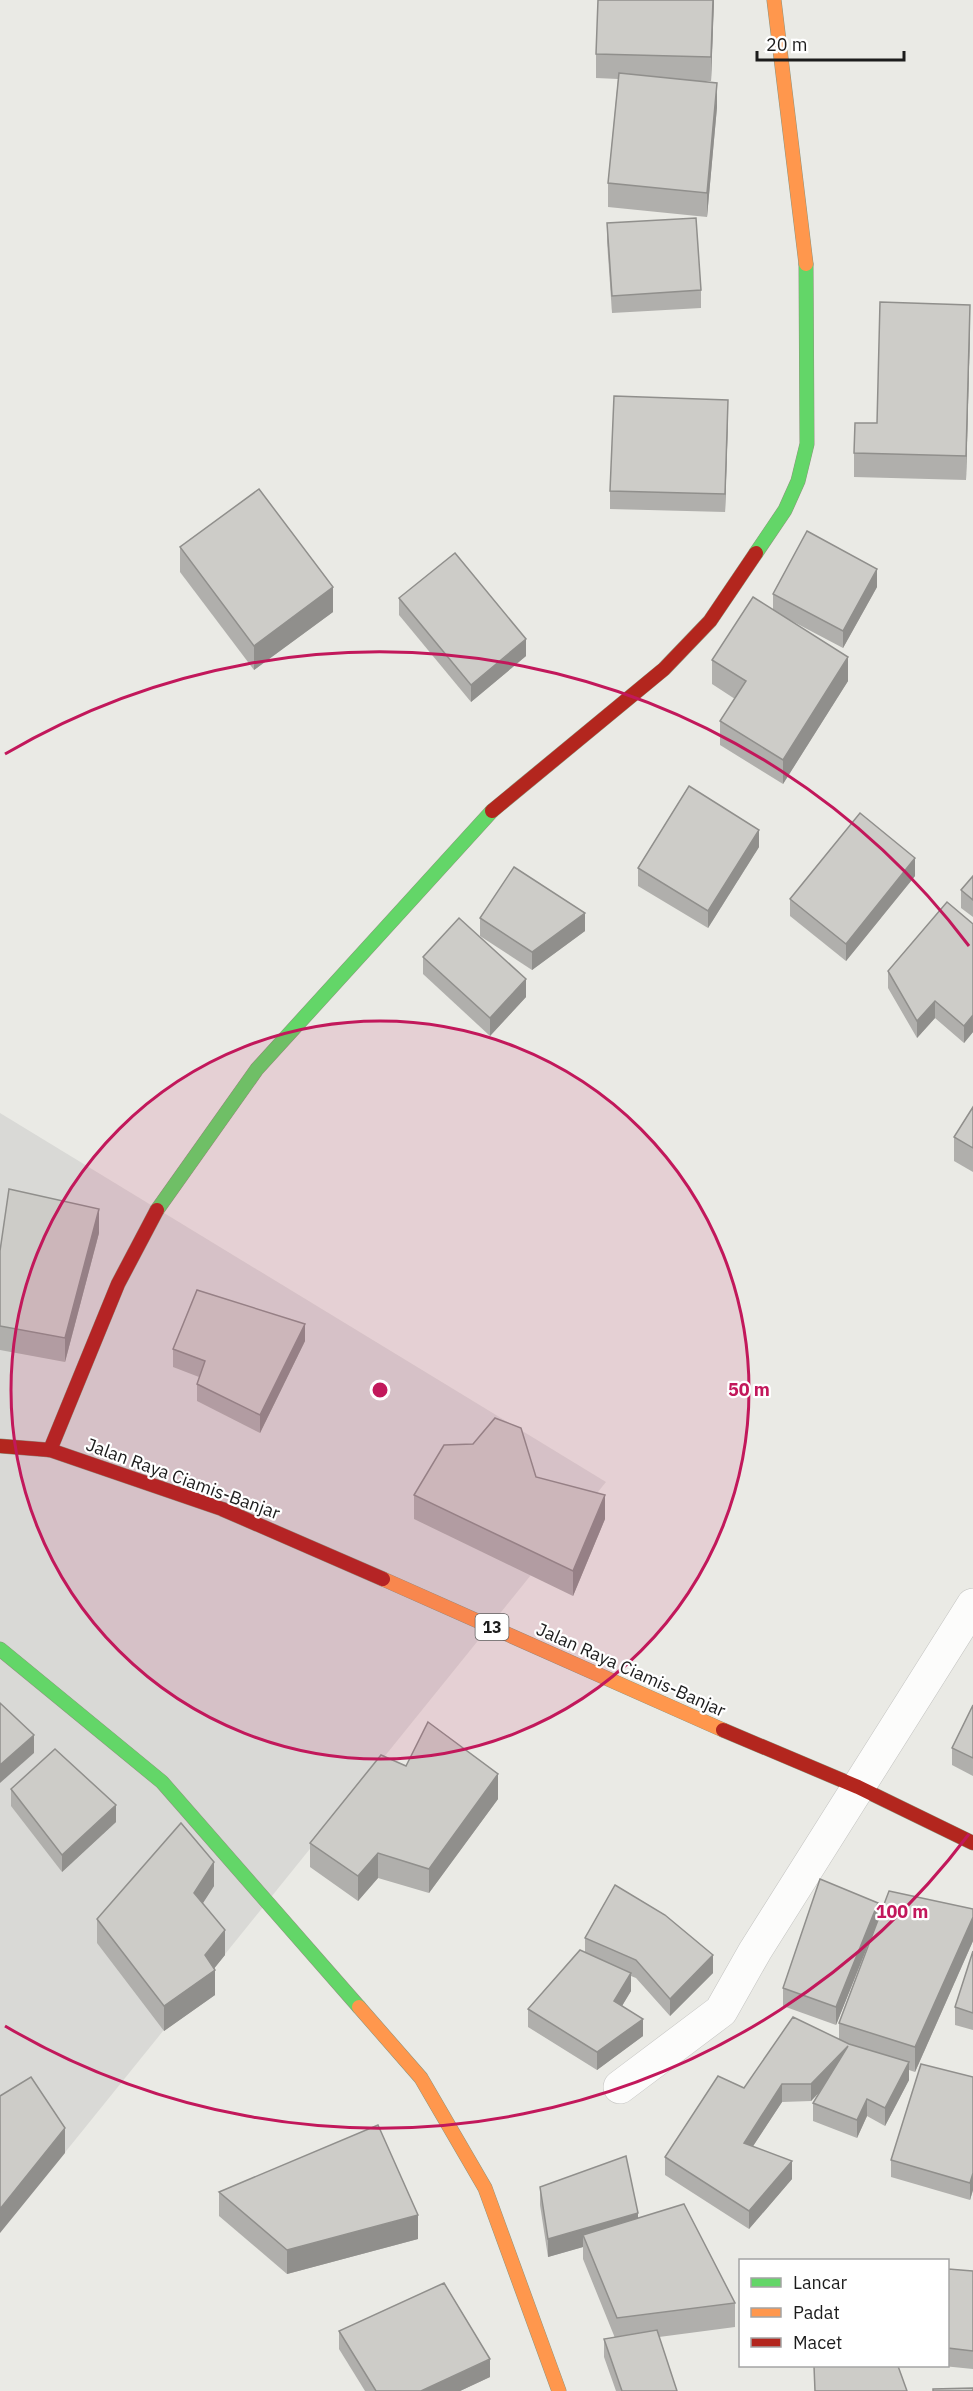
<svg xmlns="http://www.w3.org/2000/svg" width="973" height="2391" viewBox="0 0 973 2391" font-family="'IBM Plex Sans',sans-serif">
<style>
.residential{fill:#d9d9d6}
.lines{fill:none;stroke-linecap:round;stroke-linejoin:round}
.street-casing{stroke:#c3c3c1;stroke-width:34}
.fast-casing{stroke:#8e947d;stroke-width:15}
.slow-casing{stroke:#8e947d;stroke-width:15}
.jam-casing{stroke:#8e947d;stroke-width:15}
.street{stroke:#fcfcfb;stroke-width:33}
.fast{stroke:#63d668;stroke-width:14}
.slow{stroke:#ff974d;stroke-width:14}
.jam{stroke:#b3261e;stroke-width:14}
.wall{fill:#b0afac}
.shaded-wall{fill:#908f8c}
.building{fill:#cdccc8;stroke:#908f8c;stroke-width:1.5}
.ring{fill:none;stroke:#c2185b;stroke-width:3}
.labels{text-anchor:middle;stroke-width:4.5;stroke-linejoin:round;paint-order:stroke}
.shield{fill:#fff;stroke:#606060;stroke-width:1.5}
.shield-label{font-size:16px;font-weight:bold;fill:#1c1c1c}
.street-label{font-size:18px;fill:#1c1c1c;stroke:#fff}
.centre{fill:#c2185b;stroke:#fff;stroke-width:3}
.ring-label{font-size:18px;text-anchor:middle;font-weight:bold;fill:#c2185b;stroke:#fff;stroke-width:4.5;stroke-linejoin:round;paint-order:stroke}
</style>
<rect width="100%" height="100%" fill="#eaeae5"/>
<path class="residential" d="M 0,1113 L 606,1482 L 0,2233 Z"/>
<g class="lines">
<g class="street-casing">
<path id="street" d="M 620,2087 L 721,2011 L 755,1951 L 973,1605"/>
</g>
<g class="fast-casing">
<g id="fast">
<path d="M 756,553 L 785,510 L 798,481 L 807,444 L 806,264"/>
<path d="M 157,1210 L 257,1069 L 492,811"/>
<path d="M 0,1649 L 162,1782 L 359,2007"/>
</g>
</g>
<g class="slow-casing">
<g id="slow">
<path d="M 774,0 L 806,264"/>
<path d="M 383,1579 L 723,1730"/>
<path d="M 359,2007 L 421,2078 L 485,2188 L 559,2391"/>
</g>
</g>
<g class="jam-casing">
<g id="jam">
<path d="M 492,811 L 664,669 L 710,621 L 756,553"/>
<path d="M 0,1446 L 50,1450 L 222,1509 L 383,1579"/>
<path d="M 50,1450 L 118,1284 L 157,1210"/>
<path d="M 723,1730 L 858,1787 L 973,1843"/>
</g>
</g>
<use href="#street" class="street"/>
<use href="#fast" class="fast"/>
<use href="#slow" class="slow"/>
<use href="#jam" class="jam"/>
</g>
<g class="wall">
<path d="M 714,0 L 711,81 L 696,81 L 717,107 L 707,217 L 608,207 L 608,183 L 618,79 L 596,78 L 596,54 Z"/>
<path d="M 607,223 L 701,290 L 701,308 L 612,313 L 607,241 Z"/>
<path d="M 970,329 L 966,480 L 854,477 L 854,453 L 877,423 Z"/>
<path d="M 728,418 L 725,512 L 610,509 L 610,491 Z"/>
<path d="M 180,547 L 333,612 L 254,670 L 180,572 Z"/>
<path d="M 877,587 L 843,648 L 790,620 L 848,681 L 783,784 L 720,745 L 720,721 L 735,699 L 712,684 L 712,660 L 773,610 L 773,594 Z"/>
<path d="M 399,598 L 526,656 L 471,702 L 399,615 Z"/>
<path d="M 759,847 L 708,928 L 638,886 L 638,868 Z"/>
<path d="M 915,876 L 846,961 L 790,916 L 790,899 Z"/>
<path d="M 973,876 L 973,917 L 961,908 L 961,890 Z"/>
<path d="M 480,918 L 585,931 L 532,970 L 480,936 Z"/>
<path d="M 973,924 L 973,1032 L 964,1043 L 935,1018 L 917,1038 L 888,988 L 888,971 Z"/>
<path d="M 423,957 L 526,997 L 490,1036 L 423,974 Z"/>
<path d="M 973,1107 L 973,1172 L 954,1161 L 954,1137 Z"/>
<path d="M 99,1233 L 65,1362 L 0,1350 L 0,1251 Z"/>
<path d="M 305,1341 L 260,1433 L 197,1401 L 197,1384 L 199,1377 L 173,1367 L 173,1349 Z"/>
<path d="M 536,1477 L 605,1519 L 573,1596 L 414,1519 L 414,1495 Z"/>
<path d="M 973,1705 L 973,1776 L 952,1765 L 952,1748 Z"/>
<path d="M 406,1766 L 498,1799 L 429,1893 L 378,1878 L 358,1901 L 310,1867 L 310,1843 Z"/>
<path d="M 11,1789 L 116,1822 L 62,1872 L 11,1806 Z"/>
<path d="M 214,1886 L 202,1904 L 225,1955 L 214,1968 L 215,1995 L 164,2031 L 97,1943 L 97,1919 Z"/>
<path d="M 973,1909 L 973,1941 L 915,2072 L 909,2070 L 909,2080 L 885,2126 L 867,2116 L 857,2138 L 813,2121 L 813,2103 L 819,2092 L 811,2101 L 782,2102 L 753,2146 L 792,2179 L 749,2229 L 665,2175 L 665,2157 L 744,2088 L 839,2039 L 839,2023 Z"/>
<path d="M 878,1920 L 836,2025 L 783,2006 L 783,1988 Z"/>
<path d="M 585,1938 L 713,1973 L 670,2016 L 636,1978 L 631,1976 L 631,1991 L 622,2006 L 643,2036 L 597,2070 L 528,2027 L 528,2009 L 585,1952 Z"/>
<path d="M 973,1951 L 973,2030 L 955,2025 L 955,2007 Z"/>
<path d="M 973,2077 L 973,2190 L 970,2200 L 891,2177 L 891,2160 Z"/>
<path d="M 540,2187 L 638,2218 L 735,2303 L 735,2327 L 659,2337 L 677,2391 L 616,2391 L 604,2357 L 604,2339 L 615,2338 L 583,2259 L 583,2247 L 548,2257 L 540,2205 Z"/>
<path d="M 219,2192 L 418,2239 L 287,2274 L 219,2216 Z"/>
<path d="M 948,2269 L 973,2271 L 973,2369 L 943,2366 L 948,2366 Z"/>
<path d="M 339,2331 L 490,2377 L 460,2391 L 365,2391 L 339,2349 Z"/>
</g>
<g class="shaded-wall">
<path d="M 713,0 L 714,0 L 711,81 L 711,57 Z"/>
<path d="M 717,83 L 717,107 L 707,217 L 707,193 Z"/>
<path d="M 970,305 L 970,329 L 966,480 L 966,456 Z"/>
<path d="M 728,400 L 728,418 L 725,512 L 725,494 Z"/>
<path d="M 877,569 L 877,587 L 843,648 L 843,631 Z"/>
<path d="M 333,587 L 333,612 L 254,670 L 254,646 Z"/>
<path d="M 526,639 L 526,656 L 471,702 L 471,685 Z"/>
<path d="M 848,657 L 848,681 L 783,784 L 783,760 Z"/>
<path d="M 759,830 L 759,847 L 708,928 L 708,911 Z"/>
<path d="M 915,858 L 915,876 L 846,961 L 846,944 Z"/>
<path d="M 585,913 L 585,931 L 532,970 L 532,952 Z"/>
<path d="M 526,979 L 526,997 L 490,1036 L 490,1018 Z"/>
<path d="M 935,1001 L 935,1018 L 917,1038 L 917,1021 Z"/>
<path d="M 973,1015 L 973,1032 L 964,1043 L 964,1026 Z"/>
<path d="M 99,1209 L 99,1233 L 65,1362 L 65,1338 Z"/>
<path d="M 305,1324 L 305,1341 L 260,1433 L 260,1415 Z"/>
<path d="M 605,1495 L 605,1519 L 573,1596 L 573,1571 Z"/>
<path d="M 34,1735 L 34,1753 L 0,1783 L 0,1765 Z"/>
<path d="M 498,1774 L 498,1799 L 429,1893 L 429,1869 Z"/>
<path d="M 116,1805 L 116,1822 L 62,1872 L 62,1855 Z"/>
<path d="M 378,1853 L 378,1878 L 358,1901 L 358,1876 Z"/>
<path d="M 214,1862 L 214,1886 L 194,1917 L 194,1893 Z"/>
<path d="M 878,1903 L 878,1920 L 836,2025 L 836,2007 Z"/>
<path d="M 973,1917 L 973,1941 L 915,2072 L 915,2047 Z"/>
<path d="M 225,1930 L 225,1955 L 209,1975 L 215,1970 L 215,1995 L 164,2031 L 164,2006 Z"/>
<path d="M 713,1955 L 713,1973 L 670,2016 L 670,1999 Z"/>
<path d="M 631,1973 L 631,1991 L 614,2019 L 614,2001 Z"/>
<path d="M 643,2019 L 643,2036 L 597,2070 L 597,2052 Z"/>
<path d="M 848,2046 L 848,2063 L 811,2101 L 811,2084 Z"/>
<path d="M 909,2062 L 909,2080 L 885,2126 L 885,2108 Z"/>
<path d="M 782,2084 L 782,2102 L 744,2160 L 744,2143 Z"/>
<path d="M 867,2099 L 867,2116 L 857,2138 L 857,2120 Z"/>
<path d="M 65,2128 L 65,2153 L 0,2233 L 0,2209 Z"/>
<path d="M 792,2161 L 792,2179 L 749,2229 L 749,2211 Z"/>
<path d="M 973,2173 L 973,2190 L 970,2200 L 970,2183 Z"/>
<path d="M 638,2213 L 638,2231 L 583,2235 L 583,2247 L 548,2257 L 548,2239 Z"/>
<path d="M 418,2215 L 418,2239 L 287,2274 L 287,2250 Z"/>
<path d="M 490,2359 L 490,2377 L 460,2391 L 421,2391 Z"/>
</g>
<g class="building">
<path d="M 598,0 L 713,0 L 711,57 L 596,54 Z"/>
<path d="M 619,73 L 717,83 L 707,193 L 608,183 Z"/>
<path d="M 696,218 L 701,290 L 612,296 L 607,223 Z"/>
<path d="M 880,302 L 970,305 L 966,456 L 854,453 L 855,423 L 877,423 Z"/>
<path d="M 614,396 L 728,400 L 725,494 L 610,491 Z"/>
<path d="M 259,489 L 333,587 L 254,646 L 180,547 Z"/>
<path d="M 807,531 L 877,569 L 843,631 L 773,594 Z"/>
<path d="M 455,553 L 526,639 L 471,685 L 399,598 Z"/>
<path d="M 753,597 L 848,657 L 783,760 L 720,721 L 746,681 L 712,660 Z"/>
<path d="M 689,786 L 759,830 L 708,911 L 638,868 Z"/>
<path d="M 860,813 L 915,858 L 846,944 L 790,899 Z"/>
<path d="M 514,867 L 585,913 L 532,952 L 480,918 Z"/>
<path d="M 973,876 L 973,900 L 961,890 Z"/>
<path d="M 947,902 L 973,924 L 973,1015 L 964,1026 L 935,1001 L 917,1021 L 888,971 Z"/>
<path d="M 459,918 L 526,979 L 490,1018 L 423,957 Z"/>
<path d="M 973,1107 L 973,1148 L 954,1137 Z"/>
<path d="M 9,1189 L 99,1209 L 65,1338 L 0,1326 L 0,1251 Z"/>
<path d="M 197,1290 L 305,1324 L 260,1415 L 197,1384 L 205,1361 L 173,1349 Z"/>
<path d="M 495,1418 L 521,1428 L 536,1477 L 605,1495 L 573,1571 L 414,1495 L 444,1445 L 473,1444 Z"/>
<path d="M 0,1703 L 34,1735 L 0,1765 Z"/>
<path d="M 973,1705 L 973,1758 L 952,1748 Z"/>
<path d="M 428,1722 L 498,1774 L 429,1869 L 378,1853 L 358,1876 L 310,1843 L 381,1755 L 406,1766 Z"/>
<path d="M 55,1749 L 116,1805 L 62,1855 L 11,1789 Z"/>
<path d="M 181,1823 L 214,1862 L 194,1893 L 225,1930 L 205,1955 L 215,1970 L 164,2006 L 97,1919 Z"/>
<path d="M 820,1879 L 878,1903 L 836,2007 L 783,1988 Z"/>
<path d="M 615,1885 L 665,1915 L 713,1955 L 670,1999 L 636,1960 L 585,1938 Z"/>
<path d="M 889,1891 L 973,1909 L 973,1917 L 915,2047 L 839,2023 Z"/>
<path d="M 580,1950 L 631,1973 L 614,2001 L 643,2019 L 597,2052 L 528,2009 Z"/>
<path d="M 973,1951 L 973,2013 L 955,2007 Z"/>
<path d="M 793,2017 L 849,2044 L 909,2062 L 885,2108 L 867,2099 L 857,2120 L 813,2103 L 848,2046 L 811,2084 L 782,2084 L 744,2143 L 792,2161 L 749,2211 L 665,2157 L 718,2076 L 744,2088 Z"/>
<path d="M 921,2064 L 973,2077 L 973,2173 L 970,2183 L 891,2160 Z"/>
<path d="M 31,2077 L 65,2128 L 0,2209 L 0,2096 Z"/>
<path d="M 378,2125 L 418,2215 L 287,2250 L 219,2192 Z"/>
<path d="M 626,2156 L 638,2213 L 548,2239 L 540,2187 Z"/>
<path d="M 684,2204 L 735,2303 L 617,2318 L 583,2235 Z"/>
<path d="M 948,2269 L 973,2271 L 973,2351 L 948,2348 Z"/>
<path d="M 444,2283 L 490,2359 L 421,2391 L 376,2391 L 339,2331 Z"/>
<path d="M 657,2330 L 677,2391 L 622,2391 L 604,2339 Z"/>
<path d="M 814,2366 L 898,2366 L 907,2391 L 815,2391 Z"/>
<path d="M 973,2388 L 973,2391 L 933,2391 L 933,2389 Z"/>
</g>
<circle cx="380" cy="1390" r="369" fill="#c2185b" fill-opacity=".12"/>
<g class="ring">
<circle cx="380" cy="1390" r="369"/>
<path d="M969 1834A738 738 0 0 1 5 2026M5 754A738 738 0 0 1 969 946"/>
</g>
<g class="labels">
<rect class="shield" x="475.5" y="1614" width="33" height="26" rx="4.5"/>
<g class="shield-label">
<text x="492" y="1633">13</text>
</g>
<g class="street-label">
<text transform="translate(183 1479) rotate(20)" y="6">Jalan Raya Ciamis-Banjar</text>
<text transform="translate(631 1670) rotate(24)" y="6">Jalan Raya Ciamis-Banjar</text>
</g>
</g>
<circle cx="380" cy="1390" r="9" class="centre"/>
<g class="ring-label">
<text x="749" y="1396">50 m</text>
<text x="902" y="1918">100 m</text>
</g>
<rect x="739" y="2259" width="210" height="108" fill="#ffffff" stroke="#a4a4a4" stroke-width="1.5"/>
<rect x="751" y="2278" width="30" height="9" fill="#63d668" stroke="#a4a4a4" stroke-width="1.5"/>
<text x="793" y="2289" font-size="18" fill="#1c1c1c">Lancar</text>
<rect x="751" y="2308" width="30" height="9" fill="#ff974d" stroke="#a4a4a4" stroke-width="1.5"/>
<text x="793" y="2319" font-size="18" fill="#1c1c1c">Padat</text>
<rect x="751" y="2338" width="30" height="9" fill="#b3261e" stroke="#a4a4a4" stroke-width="1.5"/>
<text x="793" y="2349" font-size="18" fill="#1c1c1c">Macet</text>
<path d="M757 51v9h147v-9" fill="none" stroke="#1c1c1c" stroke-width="3"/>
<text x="766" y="51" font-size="18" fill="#1c1c1c" stroke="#ffffff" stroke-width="4.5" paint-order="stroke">20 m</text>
</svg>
